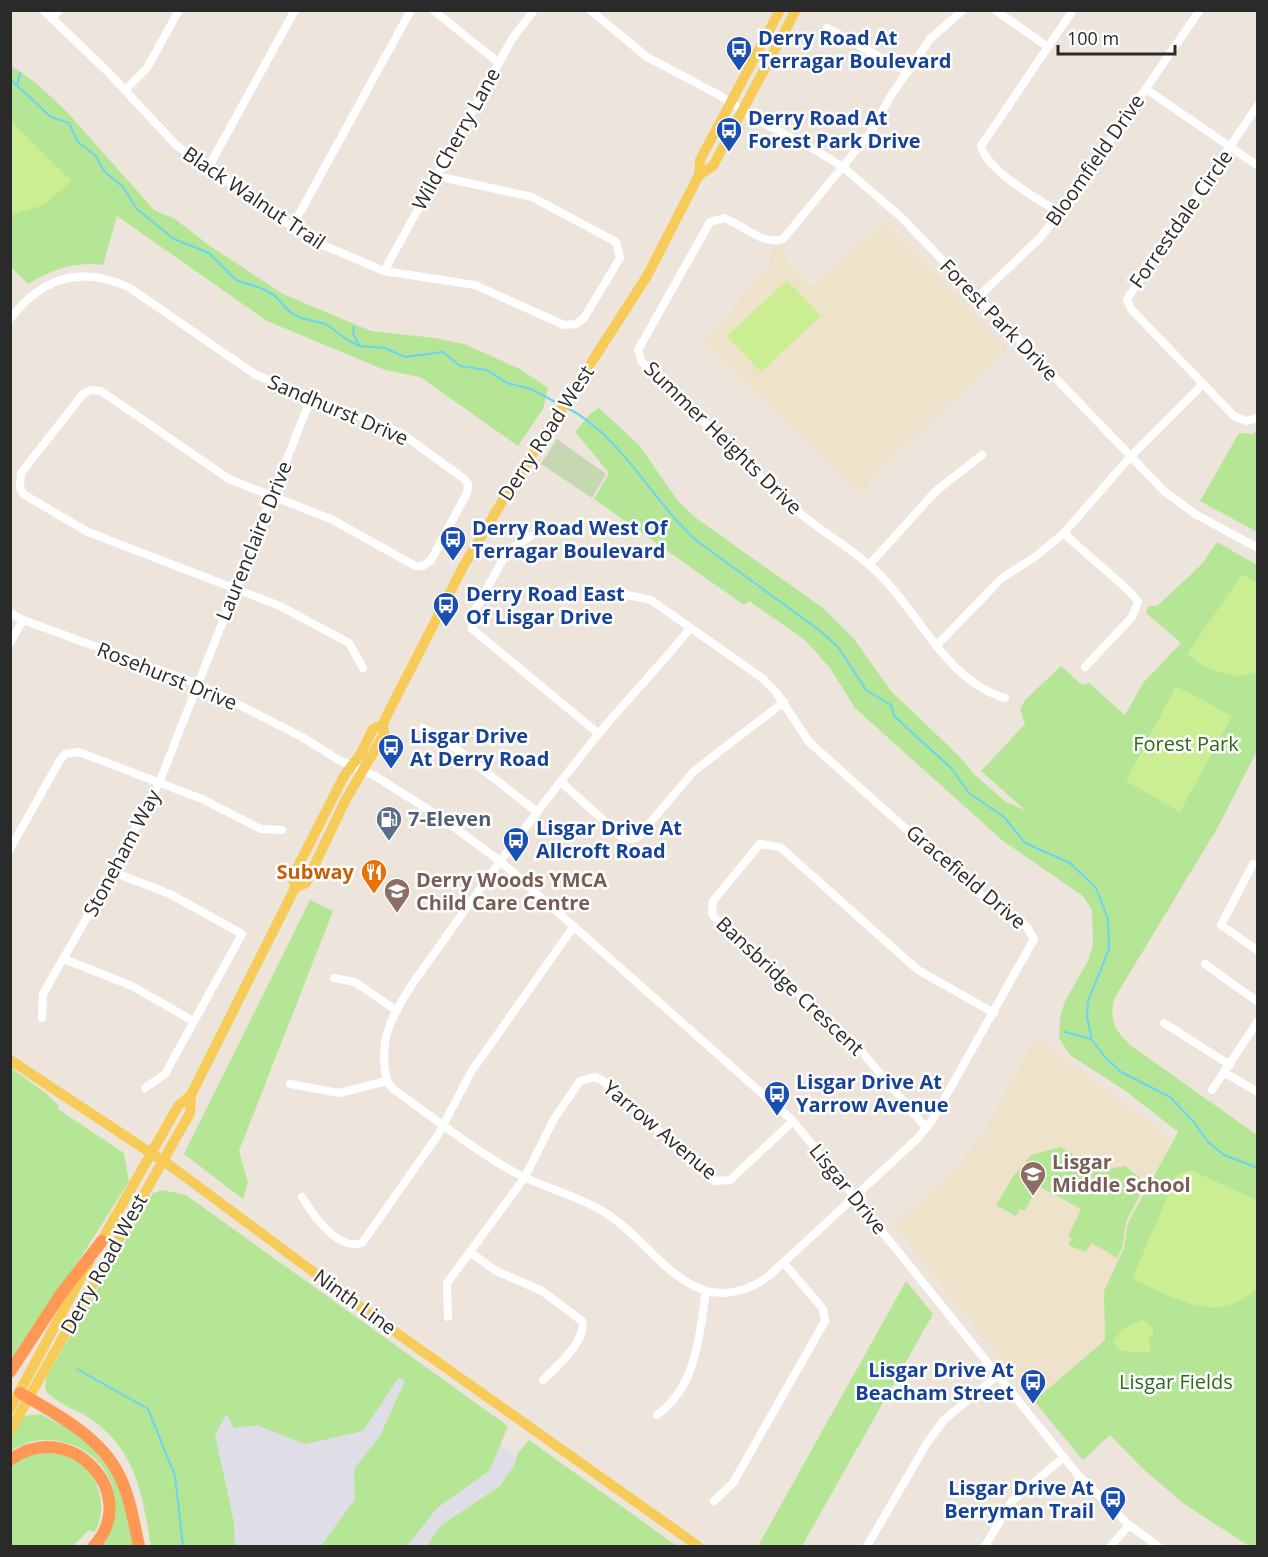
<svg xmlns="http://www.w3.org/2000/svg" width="1268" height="1557" viewBox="0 0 1268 1557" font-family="'Open Sans',sans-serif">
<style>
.industrial{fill:#dfdde5}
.education{fill:#efe2ca}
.green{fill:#b4e696}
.cemetery{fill:#c6d8b2}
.pitch{fill:#caee91}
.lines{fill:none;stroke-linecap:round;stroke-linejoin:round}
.stream{stroke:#6ad4f4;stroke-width:2}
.minor{stroke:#fff;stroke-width:8}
.major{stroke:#f7cb57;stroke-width:10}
.highway{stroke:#ff9855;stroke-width:12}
.labels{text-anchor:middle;stroke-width:5;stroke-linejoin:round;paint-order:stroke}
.transit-label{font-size:20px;font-weight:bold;fill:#164399;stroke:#fff;text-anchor:start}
.street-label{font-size:20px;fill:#2a2a2a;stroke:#fff}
.park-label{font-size:20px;fill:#2b6b17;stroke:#fff}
.service-label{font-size:20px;font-weight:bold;fill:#4e5e75;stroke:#fff;text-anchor:start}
.food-label{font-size:20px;font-weight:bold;fill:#c56008;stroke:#fff;text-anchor:end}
.education-label{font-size:20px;font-weight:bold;fill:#785e54;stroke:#fff;text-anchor:start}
</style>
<rect width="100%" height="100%" fill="#ede5dc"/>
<path class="industrial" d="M 288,1295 L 504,1448 L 577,1506 L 638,1546 L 235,1546 L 234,1522 L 215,1434 Z"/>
<g class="education">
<path d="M 885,221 L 1008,349 L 874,476 L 863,495 L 703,343 L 769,265 L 772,248 L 783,244 L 785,257 L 812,286 Z"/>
<path d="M 1036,1037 L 1173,1139 L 1128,1223 L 1124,1248 L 1104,1291 L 1105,1340 L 1034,1401 L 893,1225 L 954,1171 L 983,1132 Z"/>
</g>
<g class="green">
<path d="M 10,65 L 35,82 L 67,112 L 154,210 L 175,219 L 210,246 L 283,294 L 371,331 L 435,338 L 464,344 L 520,369 L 548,388 L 543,409 L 518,446 L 420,377 L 385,370 L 267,321 L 117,216 L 103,265 C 74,261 52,270 28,284 L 11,267 Z"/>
<path d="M 599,408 L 639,445 L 678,501 L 696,518 L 823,608 L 854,639 L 891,691 L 960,757 L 974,774 L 1006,802 L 1025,810 L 981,771 L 1025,724 L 1020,709 L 1025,700 L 1061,666 L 1082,685 L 1089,683 L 1125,715 L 1143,683 L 1181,643 L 1146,613 L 1148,606 L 1157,606 L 1201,565 L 1217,542 L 1257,565 L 1257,751 L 1218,827 L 1114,999 C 1109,1022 1116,1032 1133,1047 L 1257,1135 L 1257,1546 L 1249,1546 L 1184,1504 L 1142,1468 L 1110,1435 L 1083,1460 L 1034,1401 L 1105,1340 L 1104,1291 L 1124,1248 L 1128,1223 L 1178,1132 L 1127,1092 L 1070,1055 L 1059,1038 L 1060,1017 L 1065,1001 L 1088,961 L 1093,944 L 1092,910 L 1083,896 L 1003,841 L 855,708 L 830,668 L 805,640 L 749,601 L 744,605 L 594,499 L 609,473 L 575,432 L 590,414 Z"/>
<path d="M 1257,431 L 1257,532 L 1200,501 L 1239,433 L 1252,434 Z"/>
<path d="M 310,900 L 333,911 L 239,1151 L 248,1183 L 243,1199 L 184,1154 Z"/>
<path d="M 11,1068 L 47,1094 L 59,1106 L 58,1109 L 124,1153 L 129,1181 L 69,1276 L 11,1360 Z"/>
<path d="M 1060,1147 L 1101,1170 L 1125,1166 L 1146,1182 L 1126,1222 L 1122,1248 L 1117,1258 L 1092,1243 L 1085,1252 L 1068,1245 L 1072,1238 L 1068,1236 L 1081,1209 L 1038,1186 L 1025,1211 L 1020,1209 L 1016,1216 L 996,1205 L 1012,1178 L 1031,1155 Z"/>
<path d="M 163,1190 L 186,1195 L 508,1426 L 490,1470 L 437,1508 L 407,1546 L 321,1546 L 355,1499 L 354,1469 L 380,1436 L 405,1381 L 399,1377 L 363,1431 L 305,1444 L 257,1425 L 234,1428 L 228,1416 L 225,1416 L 215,1435 L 234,1522 L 235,1546 L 151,1546 C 142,1493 136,1449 88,1417 C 73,1408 57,1404 45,1390 L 46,1378 L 153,1193 Z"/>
<path d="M 906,1281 L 933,1314 L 802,1546 L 758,1546 Z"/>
<path d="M 41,1414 C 55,1422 72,1429 85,1439 C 118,1465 126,1507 134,1546 L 99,1546 C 104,1534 112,1520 114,1507 C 119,1453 51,1422 11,1451 L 11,1439 L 23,1416 Z"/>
<path d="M 529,1440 L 677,1546 L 427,1546 L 440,1526 L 500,1486 L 514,1466 L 518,1453 Z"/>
<path d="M 37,1452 C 46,1453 56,1453 65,1455 C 97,1464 110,1505 95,1532 L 89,1530 L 73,1546 L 11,1546 L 11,1465 Z"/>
</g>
<path class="cemetery" d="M 557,439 L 606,474 L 592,498 L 541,464 Z"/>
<g class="pitch">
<path d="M 10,120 L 72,181 L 44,205 L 11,215 Z"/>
<path d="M 787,280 L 821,316 L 761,372 L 727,336 Z"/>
<path d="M 1242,574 L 1258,583 L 1257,672 C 1233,681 1207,671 1187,654 Z"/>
<path d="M 1176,686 L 1232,716 L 1180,812 L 1126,781 Z"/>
<path d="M 1191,1170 L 1257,1200 L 1257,1289 C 1215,1326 1176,1298 1132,1279 L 1177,1175 Z"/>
<path d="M 1144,1320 L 1153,1328 L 1153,1335 L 1148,1339 L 1151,1346 L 1149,1353 L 1120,1351 L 1113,1342 C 1119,1331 1131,1323 1144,1320 Z"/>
</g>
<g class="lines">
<g class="stream">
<path d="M 10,79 L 51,117 L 69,123 L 78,142 L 96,156 L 104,171 L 123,187 L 137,209 L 174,239 L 209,253 L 236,280 L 263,289 L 274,295 L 290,312 L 301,318 L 326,324 L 349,341 L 360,346 L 385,348 L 405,357 L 443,352 L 460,366 L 487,370 L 507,383 L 531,389 L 561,405"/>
<path d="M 17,85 L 20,73"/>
<path d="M 354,327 L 353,334 L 360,346"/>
<path d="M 566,407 C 624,438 649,498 697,541 L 819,630 L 838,647 L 866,690 L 891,705 L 894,716 L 951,768 L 969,793 L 1004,817 L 1025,843 L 1070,863 L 1096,888 L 1108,919 L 1109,949 L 1088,1001 L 1087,1017 L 1092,1040 L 1105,1057 L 1121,1072 L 1170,1097 L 1193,1121 L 1208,1142 L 1224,1155 L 1258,1168"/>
<path d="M 1065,1032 L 1091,1039"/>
<path d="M 77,1369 L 148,1409 L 175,1476 L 183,1546"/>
</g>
<g class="minor">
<path d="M 43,10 L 107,71 L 176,145 L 311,240 L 384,271 L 475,285 L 564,325 L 576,324 L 584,318 L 620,258 L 616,242 L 532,197 L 436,176"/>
<path d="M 433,10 L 499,63"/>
<path d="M 590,10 L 647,57 L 719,95 L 755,119 L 819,152 L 844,168 L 901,217 L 1164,491 L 1195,514 L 1258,548"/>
<path d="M 963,10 L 930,39 L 890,97 L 871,132 L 784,238 C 765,248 742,224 724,218 L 710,222 L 638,350 L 642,362 C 695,412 746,466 801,514 C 825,534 854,550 877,572 C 920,613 945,680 1005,698"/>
<path d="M 995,10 L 1048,47"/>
<path d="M 52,19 L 59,10"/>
<path d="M 827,28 L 907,72"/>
<path d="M 1146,89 L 1258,166"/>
<path d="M 125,90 L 147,68 L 179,10"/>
<path d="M 1258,105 L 1127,299 L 1131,309 L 1234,416 L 1246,421 L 1258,418"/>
<path d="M 208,168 L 295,10"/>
<path d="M 1060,213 C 1038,199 988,172 981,146 L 1073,10"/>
<path d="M 292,227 L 411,10"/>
<path d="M 384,271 L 512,39 L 534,10"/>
<path d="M 977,298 L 1040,238 L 1060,213 L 1200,10"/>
<path d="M 10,319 C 42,277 82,265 130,288 L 256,375 L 401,433 L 463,478 L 468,484 L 467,493 L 431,560 L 423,566 L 415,566 L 333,520 L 229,479 L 101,391 L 91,390 L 83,394 L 21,473 L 20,487 L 23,494 L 88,532 L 280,606 L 349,643 L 363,668"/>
<path d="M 1064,533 C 1076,546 1135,593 1138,602 L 1132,617 L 1085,667"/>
<path d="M 531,536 L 507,552 L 473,614 L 472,629 L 599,734"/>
<path d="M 869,565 L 936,491 L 982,455"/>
<path d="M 627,595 L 651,600 L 762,678 L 776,692 L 809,742 L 972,888 L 1027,927 L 1034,939 L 933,1119 L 917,1139 L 771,1274 C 753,1289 726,1298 703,1290 C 665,1276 641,1235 607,1214 C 578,1195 542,1188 512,1171 C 470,1147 431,1116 392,1088 C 381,1076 383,1042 389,1027 C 402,993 430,961 450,931 C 498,863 548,796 601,731 C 630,696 662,664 690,628"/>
<path d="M 10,613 L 23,620 L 198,684 L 302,737 L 339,760 L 375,776 L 440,817 L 500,861 L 793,1121 L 1078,1475 L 1129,1525 L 1158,1546"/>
<path d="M 10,643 L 23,620"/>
<path d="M 936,646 L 1002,578 L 1035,557 L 1064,533 L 1130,457 L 1203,384"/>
<path d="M 423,728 L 441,737 L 537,812"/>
<path d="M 561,782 L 622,837 L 631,839 L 638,837 L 694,771 L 784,702"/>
<path d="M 10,849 L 60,760 L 65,754 L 79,752 L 202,799 L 261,829 L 282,830"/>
<path d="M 1253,864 L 1221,925 L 1258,951"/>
<path d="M 113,872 L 170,894 L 242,934 L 165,1074 L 145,1088"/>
<path d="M 64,959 L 132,986 L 193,1021"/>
<path d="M 1205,964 L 1258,1002"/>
<path d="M 334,978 L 355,982 L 397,1011"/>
<path d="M 42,1018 L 43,994 L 113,872 L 159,783 L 311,398"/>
<path d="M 1164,1023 L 1230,1065"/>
<path d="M 1225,1073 L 1258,1092"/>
<path d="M 290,1084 L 339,1093 L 387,1081"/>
<path d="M 1212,1090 L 1258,1021"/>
<path d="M 926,1128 L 856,1045 L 717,920 L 712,914 L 713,901 L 760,844 L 780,847 L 918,970 L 994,1013"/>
<path d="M 302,1197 C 313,1215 337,1251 362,1243 L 438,1135 L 471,1072 L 574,926"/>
<path d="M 470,1252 L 496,1271 L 542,1291 L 582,1321 C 588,1339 556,1368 543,1380"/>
<path d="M 448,1317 L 447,1283 L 525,1177 L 554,1119 L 580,1081 L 595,1077 L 602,1080 L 715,1181 L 730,1180 L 793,1121"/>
<path d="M 657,1415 C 697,1386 699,1336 706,1291"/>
<path d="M 714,1501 L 733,1483 L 825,1321 L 823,1309 L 784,1263"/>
<path d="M 867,1546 L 927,1443 L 944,1420 L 999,1374"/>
<path d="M 985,1546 L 1012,1501 L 1064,1457"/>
<path d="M 1111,1546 L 1129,1525"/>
</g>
<g class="major">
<path d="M 699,175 L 713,166 L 796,10"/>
<path d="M 295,888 L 293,876 L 344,776 L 360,755 L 373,729 L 383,725"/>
<path d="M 10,1060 L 172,1167 L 374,1317 L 698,1546"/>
<path d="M 98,1247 L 178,1106 L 191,1095"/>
<path d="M 10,1409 L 89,1263"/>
<path d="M 10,1431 L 190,1113 L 191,1095 L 295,888 L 306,883 L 345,801 L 384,734 L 383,725 L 386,717 L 463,567 L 503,500 L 647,276 L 699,175 L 700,160 L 780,10"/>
</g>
<g class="highway">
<path d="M 10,1372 L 61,1294 L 102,1241"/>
<path d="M 20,1393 C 55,1413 101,1437 119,1475 C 130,1496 134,1523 139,1546"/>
<path d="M 10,1460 C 69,1416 142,1493 94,1546"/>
</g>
</g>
<defs>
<g id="bus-pin" transform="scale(1.35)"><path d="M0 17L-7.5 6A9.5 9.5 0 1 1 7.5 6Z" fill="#1a4fb4" stroke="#fff"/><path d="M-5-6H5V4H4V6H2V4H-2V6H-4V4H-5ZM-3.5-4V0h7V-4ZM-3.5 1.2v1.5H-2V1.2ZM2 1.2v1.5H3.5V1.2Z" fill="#fff"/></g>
<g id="fuel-pin" transform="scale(1.35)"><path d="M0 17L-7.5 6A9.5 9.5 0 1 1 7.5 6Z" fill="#5c6f8a" stroke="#fff"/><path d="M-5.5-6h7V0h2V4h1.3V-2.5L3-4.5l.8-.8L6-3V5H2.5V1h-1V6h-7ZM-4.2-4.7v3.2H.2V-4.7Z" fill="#fff"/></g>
<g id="restaurant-pin" transform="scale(1.35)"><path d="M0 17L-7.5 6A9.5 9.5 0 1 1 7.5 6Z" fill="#e8710a" stroke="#fff"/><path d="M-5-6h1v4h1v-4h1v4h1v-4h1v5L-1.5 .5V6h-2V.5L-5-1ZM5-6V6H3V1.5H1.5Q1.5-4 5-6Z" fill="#fff"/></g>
<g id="school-pin" transform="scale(1.35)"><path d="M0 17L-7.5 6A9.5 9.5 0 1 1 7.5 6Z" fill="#8d6e63" stroke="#fff"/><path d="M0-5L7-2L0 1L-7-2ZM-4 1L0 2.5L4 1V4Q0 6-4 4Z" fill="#fff"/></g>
</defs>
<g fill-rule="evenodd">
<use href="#bus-pin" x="739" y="49"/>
<use href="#bus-pin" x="729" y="130"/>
<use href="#bus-pin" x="453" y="539"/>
<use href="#bus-pin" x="446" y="605"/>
<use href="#bus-pin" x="391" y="747"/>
<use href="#fuel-pin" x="389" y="819"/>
<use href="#bus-pin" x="516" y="840"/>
<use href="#restaurant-pin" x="374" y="872"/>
<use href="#school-pin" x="397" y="891"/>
<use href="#bus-pin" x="777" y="1094"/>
<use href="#school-pin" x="1033" y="1174"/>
<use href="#bus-pin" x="1033" y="1382"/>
<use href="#bus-pin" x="1113" y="1499"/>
</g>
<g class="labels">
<g class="transit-label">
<text x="758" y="45">Derry Road At<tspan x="758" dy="23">Terragar Boulevard</tspan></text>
<text x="748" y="125">Derry Road At<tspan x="748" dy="23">Forest Park Drive</tspan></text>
<text x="472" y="535">Derry Road West Of<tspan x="472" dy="23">Terragar Boulevard</tspan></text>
<text x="466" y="601">Derry Road East<tspan x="466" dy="23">Of Lisgar Drive</tspan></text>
<text x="410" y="743">Lisgar Drive<tspan x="410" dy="23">At Derry Road</tspan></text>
<text x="536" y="835">Lisgar Drive At<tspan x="536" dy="23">Allcroft Road</tspan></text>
<text x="796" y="1089">Lisgar Drive At<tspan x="796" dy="23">Yarrow Avenue</tspan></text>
<text x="1014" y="1377" text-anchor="end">Lisgar Drive At<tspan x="1014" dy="23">Beacham Street</tspan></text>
<text x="1094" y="1495" text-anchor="end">Lisgar Drive At<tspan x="1094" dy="23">Berryman Trail</tspan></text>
</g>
<g class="street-label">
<text transform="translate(456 139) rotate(-61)" y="7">Wild Cherry Lane</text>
<text transform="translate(1095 160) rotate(-55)" y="7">Bloomfield Drive</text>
<text transform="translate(254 198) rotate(34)" y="7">Black Walnut Trail</text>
<text transform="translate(1181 219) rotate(-55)" y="7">Forrestdale Circle</text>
<text transform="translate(999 320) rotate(46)" y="7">Forest Park Drive</text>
<text transform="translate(338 410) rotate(23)" y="7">Sandhurst Drive</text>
<text transform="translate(546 433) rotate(-57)" y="7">Derry Road West</text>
<text transform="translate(723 438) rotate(44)" y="7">Summer Heights Drive</text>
<text transform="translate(254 541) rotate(-68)" y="7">Laurenclaire Drive</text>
<text transform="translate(167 676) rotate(22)" y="7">Rosehurst Drive</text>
<text transform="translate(122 853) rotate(-62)" y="7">Stoneham Way</text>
<text transform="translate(966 877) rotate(40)" y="7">Gracefield Drive</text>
<text transform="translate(790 986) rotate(43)" y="7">Bansbridge Crescent</text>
<text transform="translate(660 1130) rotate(40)" y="7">Yarrow Avenue</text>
<text transform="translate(848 1189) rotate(51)" y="7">Lisgar Drive</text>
<text transform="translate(104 1264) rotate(-61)" y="7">Derry Road West</text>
<text transform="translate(355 1302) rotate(36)" y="7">Ninth Line</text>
</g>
<g class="park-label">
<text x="1186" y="751">Forest Park</text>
<text x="1176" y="1389">Lisgar Fields</text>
</g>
<g class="service-label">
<text x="408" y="826">7-Eleven</text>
</g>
<g class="food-label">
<text x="354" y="879">Subway</text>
</g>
<g class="education-label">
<text x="416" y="887">Derry Woods YMCA<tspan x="416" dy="23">Child Care Centre</tspan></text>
<text x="1052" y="1169">Lisgar<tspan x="1052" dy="23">Middle School</tspan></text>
</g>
</g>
<rect width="1268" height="1557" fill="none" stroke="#2a2a2a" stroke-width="24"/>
<path d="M1058 45v9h117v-9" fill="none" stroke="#2a2a2a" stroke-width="3"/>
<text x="1067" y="45" font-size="18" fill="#2a2a2a" stroke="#ffffff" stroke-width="4.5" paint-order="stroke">100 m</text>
</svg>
